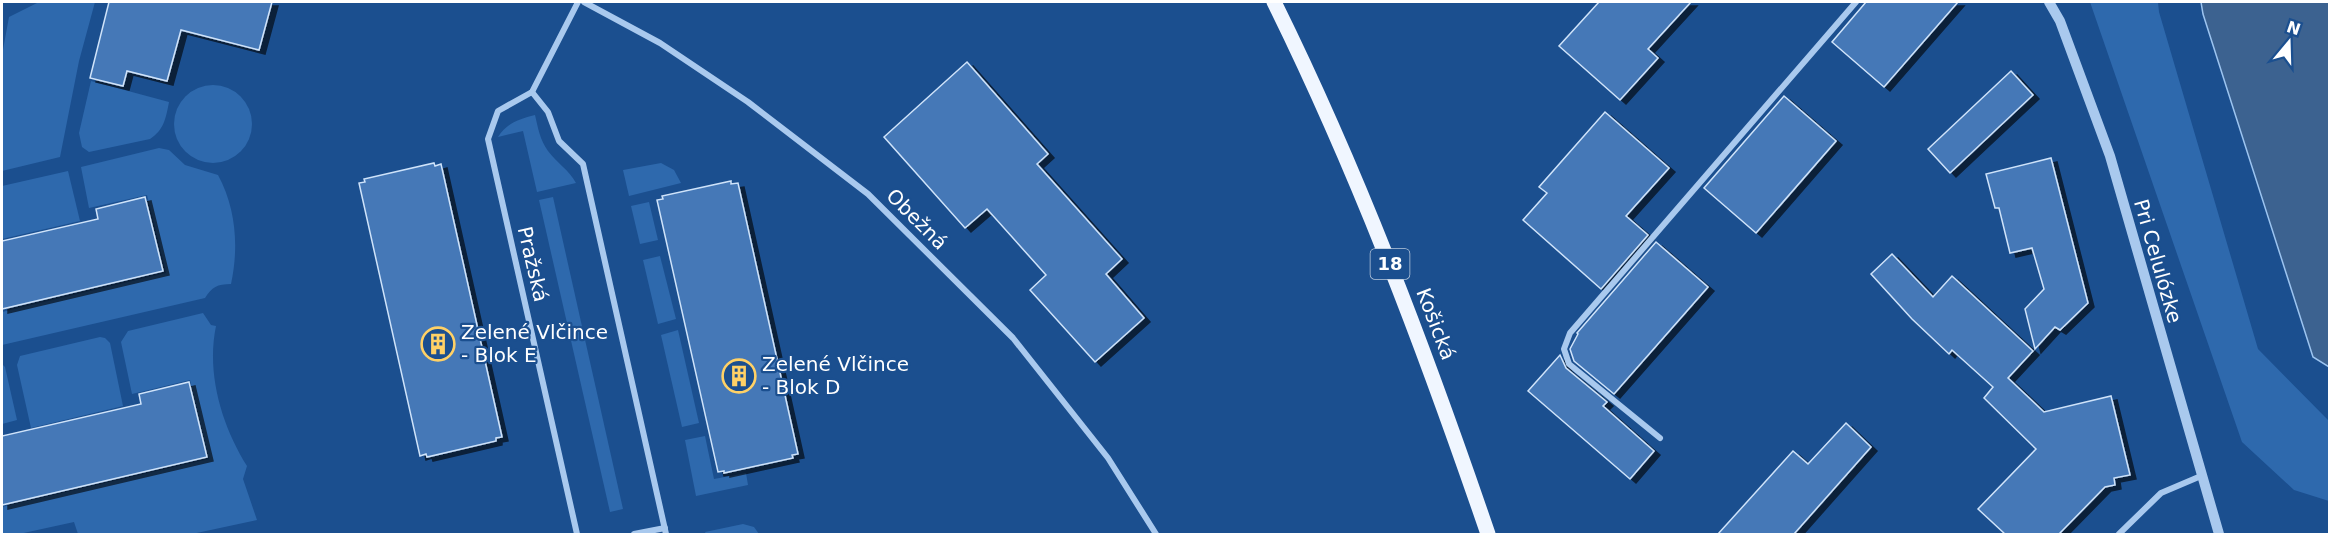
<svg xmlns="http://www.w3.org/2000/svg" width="2331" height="536" viewBox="0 0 2331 536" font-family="'DejaVu Sans',sans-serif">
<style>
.green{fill:#2e69ad}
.water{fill:#3c6290;stroke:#9cc4f0;stroke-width:1.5}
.building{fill:#4478b7;stroke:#cfe3fa;stroke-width:1.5;filter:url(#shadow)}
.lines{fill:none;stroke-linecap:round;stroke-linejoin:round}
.minor{stroke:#a9c9ee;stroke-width:6}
.tertiary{stroke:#a9c9ee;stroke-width:10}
.primary{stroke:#f0f6ff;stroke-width:15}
.labels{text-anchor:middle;stroke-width:4.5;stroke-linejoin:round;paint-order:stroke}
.shield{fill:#1b4f8f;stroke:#bbcadd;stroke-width:1.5}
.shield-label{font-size:18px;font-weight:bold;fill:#fff}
.street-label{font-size:20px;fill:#fff;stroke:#1b4f8f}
.poi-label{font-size:20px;fill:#fff;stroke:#1b4f8f;text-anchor:start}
</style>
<defs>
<filter id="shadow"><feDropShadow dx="6" dy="4" stdDeviation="0" flood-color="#0009"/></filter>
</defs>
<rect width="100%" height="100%" fill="#1b4f8f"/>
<g class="green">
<path d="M 39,2 L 95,2 L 79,61 L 60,157 L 2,171 L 2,55 L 9,17 Z"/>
<path d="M 2090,2 L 2158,2 L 2159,12 L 2258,349 L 2329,421 L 2329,501 L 2294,490 L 2242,442 Z"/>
<path d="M 91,81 L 169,102 C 166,118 164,130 150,139 L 89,152 L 82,147 L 79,133 Z"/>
<circle cx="213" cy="124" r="39"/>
<path d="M 535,115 C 538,128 540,140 548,151 C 557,163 569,170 576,183 L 537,192 L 523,131 L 498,137 C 507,123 519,119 535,115 Z"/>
<path d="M 159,148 L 169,150 L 185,165 L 218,175 C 236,208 239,247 231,284 C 217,284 212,287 205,298 L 2,345 L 2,312 L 166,273 L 147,195 L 89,208 L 81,167 Z"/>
<path d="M 661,163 L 674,170 L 681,183 L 629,196 L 623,170 Z"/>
<path d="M 68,171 L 80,221 L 2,239 L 2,186 Z"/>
<path d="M 553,197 L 623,509 L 610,512 L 539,200 Z"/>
<path d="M 649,202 L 658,240 L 640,244 L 631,206 Z"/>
<path d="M 660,256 L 676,319 L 658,324 L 643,260 Z"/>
<path d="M 203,313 L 211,325 L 216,326 C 206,374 222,426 247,466 L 243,479 L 257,520 L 192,534 L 78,534 L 74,522 L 19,534 L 2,534 L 2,507 L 209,459 L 190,380 L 132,394 L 121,342 L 128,331 Z"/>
<path d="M 678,330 L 699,423 L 682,427 L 661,335 Z"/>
<path d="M 100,337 L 105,338 L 110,343 L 123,406 L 31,428 L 17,365 L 20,356 Z"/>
<path d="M 2,364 L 5,367 L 17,420 L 2,424 Z"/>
<path d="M 705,436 L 714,479 L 746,473 L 748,485 L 696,496 L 685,440 Z"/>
<path d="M 743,524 L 754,527 L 759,534 L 706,534 L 705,532 Z"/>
</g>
<path class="water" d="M 2201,2 L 2329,2 L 2329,367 L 2313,357 L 2203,14 Z"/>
<g class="building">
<path d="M 109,2 L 272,2 L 259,50 L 181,30 L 167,81 L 127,71 L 123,86 L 90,78 Z"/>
<path d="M 1599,2 L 1691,2 L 1648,49 L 1658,58 L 1620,100 L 1559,46 Z"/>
<path d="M 1866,2 L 1958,2 L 1884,87 L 1832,42 Z"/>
<path d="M 967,62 L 1048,154 L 1037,164 L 1122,259 L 1106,274 L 1144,318 L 1095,362 L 1030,290 L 1046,275 L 987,209 L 965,228 L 884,137 Z"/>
<path d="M 2011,71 L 2033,95 L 1950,173 L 1928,149 Z"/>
<path d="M 1784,96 L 1836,141 L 1756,233 L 1704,188 Z"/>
<path d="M 1605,112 L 1669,168 L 1626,216 L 1648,235 L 1601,289 L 1523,220 L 1547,193 L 1539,187 Z"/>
<path d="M 2051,158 L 2088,303 L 2060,330 L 2055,327 L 2035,349 L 2025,309 L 2044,289 L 2032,248 L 2010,253 L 1999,208 L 1995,208 L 1986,174 Z"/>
<path d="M 434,163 L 435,166 L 441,164 L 502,437 L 496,438 L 496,441 L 427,457 L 426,454 L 420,456 L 359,183 L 365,182 L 364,179 Z"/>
<path d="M 731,181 L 731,184 L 738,183 L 798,454 L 792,455 L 793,458 L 724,473 L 724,471 L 718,472 L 657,200 L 663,199 L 662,196 Z"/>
<path d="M 145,197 L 163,271 L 2,309 L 2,241 L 98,219 L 96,209 Z"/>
<path d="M 1656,242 L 1708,287 L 1614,394 L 1574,361 L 1570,349 L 1578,334 L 1577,333 Z"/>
<path d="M 1892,254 L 1933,297 L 1952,276 L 2033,351 L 2008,378 L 2044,412 L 2111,396 L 2130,475 L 2114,478 L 2115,485 L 2105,487 L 2059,534 L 2005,534 L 1978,509 L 2036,449 L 1984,398 L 1993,387 L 1952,350 L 1949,354 L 1912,319 L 1871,274 Z"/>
<path d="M 1560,355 L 1566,368 L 1607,402 L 1603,406 L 1654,451 L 1630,479 L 1528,391 Z"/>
<path d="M 189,382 L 207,457 L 2,505 L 2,436 L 141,404 L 139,394 Z"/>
<path d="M 1846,423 L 1871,447 L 1794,534 L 1718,534 L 1793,451 L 1808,464 Z"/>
</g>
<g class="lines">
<g class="minor">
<path d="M 584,2 L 660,43 L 748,102 L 868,194 L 1013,338 L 1108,458 L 1156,534"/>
<path d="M 532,92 L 548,112 L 559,141 L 583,164 L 666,534"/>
<path d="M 1660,438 L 1569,364 L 1564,349 L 1570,333 L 1856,2"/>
<path d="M 577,534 L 488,139 L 498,111 L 532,92 L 578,2"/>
<path d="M 634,534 L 665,528"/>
<path d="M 2119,534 L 2161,493 L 2201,476"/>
</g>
<path class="tertiary" d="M 2049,2 L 2060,21 L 2110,156 L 2219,534"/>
<path class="primary" d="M 1274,2 C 1359,174 1426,353 1488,534"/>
</g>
<defs>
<g id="building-ring" transform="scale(1.725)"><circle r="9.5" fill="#1b4f8f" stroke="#ffd166" stroke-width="1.5"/><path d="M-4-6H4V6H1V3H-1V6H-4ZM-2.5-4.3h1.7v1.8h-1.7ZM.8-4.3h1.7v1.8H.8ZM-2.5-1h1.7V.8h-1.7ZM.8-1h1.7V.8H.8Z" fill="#ffd166"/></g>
</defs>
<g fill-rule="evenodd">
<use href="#building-ring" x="438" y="344"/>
<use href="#building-ring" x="739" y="376"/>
</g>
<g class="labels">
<rect class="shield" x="1370.5" y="249" width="39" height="30" rx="4.5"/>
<g class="shield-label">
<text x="1390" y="270">18</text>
</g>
<g class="street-label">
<text transform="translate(917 219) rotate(45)" y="7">Obežná</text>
<text transform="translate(2158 261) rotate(74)" y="7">Pri Celulózke</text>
<text transform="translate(533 264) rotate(77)" y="7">Pražská</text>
<text transform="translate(1436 324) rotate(69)" y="7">Košická</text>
</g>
<g class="poi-label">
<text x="461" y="339">Zelené Vlčince<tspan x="461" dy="23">- Blok E</tspan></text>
<text x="762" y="371">Zelené Vlčince<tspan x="762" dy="23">- Blok D</tspan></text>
</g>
</g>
<rect width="2331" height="536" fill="none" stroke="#ffffff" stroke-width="6"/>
<g transform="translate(2289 42) rotate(19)" stroke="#1b4f8f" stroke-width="4.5" paint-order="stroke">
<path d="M0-4.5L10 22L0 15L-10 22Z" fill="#ffffff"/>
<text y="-9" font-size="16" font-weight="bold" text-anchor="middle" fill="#ffffff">N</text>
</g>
</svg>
